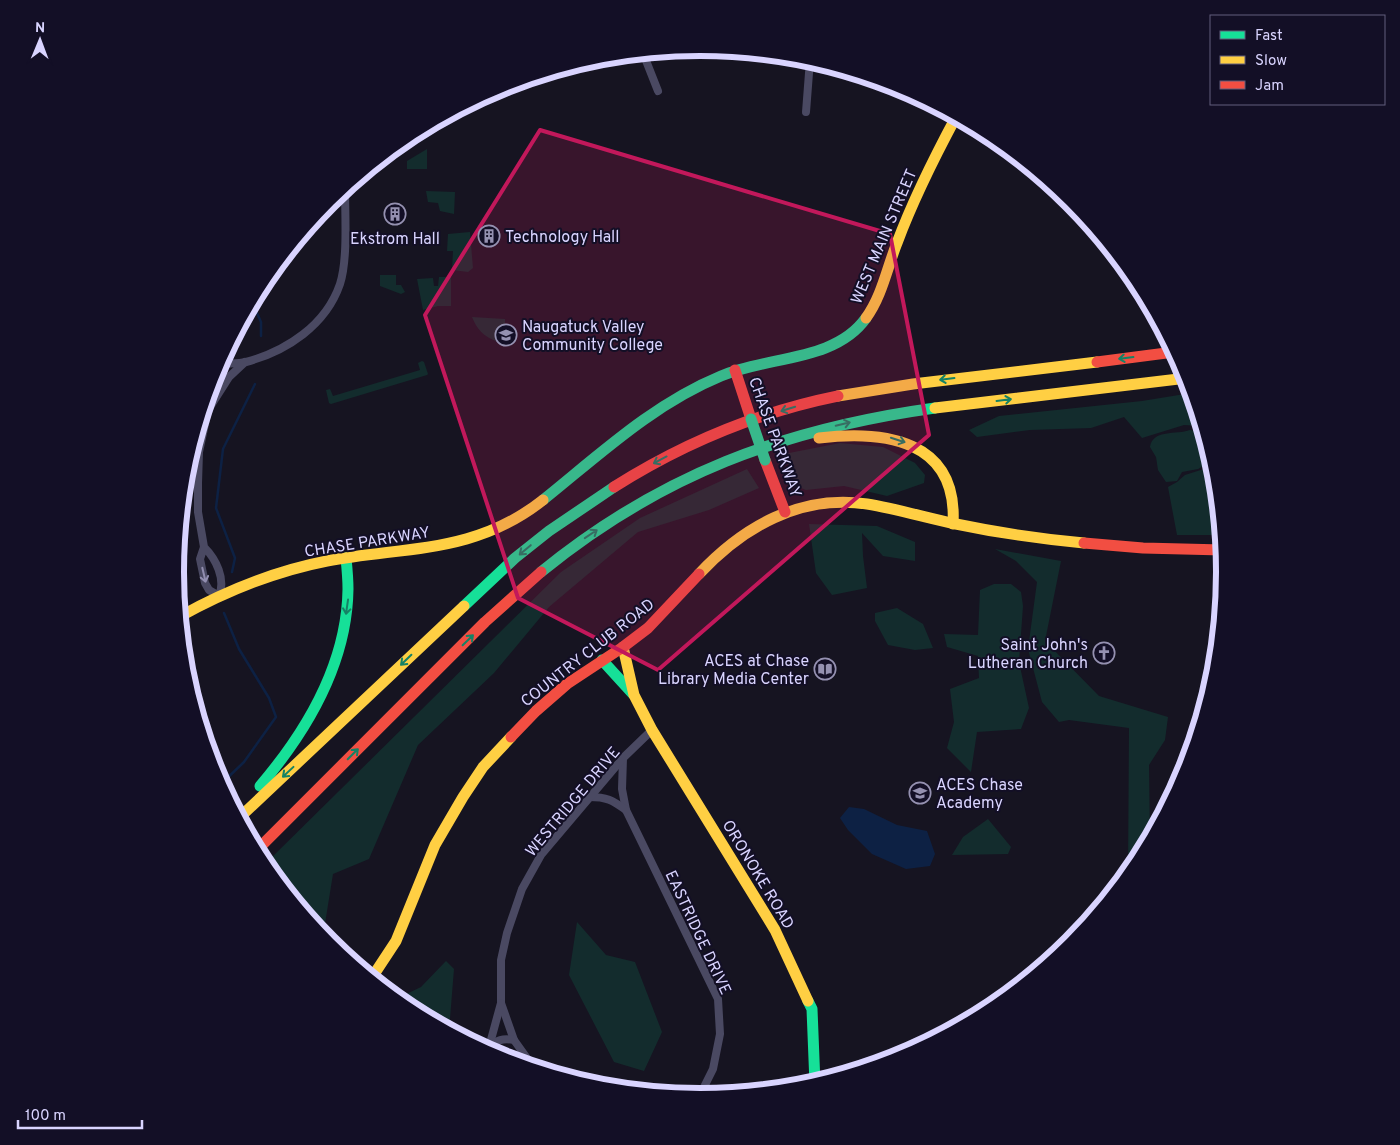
<svg xmlns="http://www.w3.org/2000/svg" width="1400" height="1145" viewBox="0 0 1400 1145" font-family="Overpass,sans-serif">
<style>
.green{fill:#132c2d}
.water{fill:#0d2144}
.lines{fill:none;stroke-linecap:round;stroke-linejoin:round}
.stream{stroke:#0d2144;stroke-width:2.5}
.street{stroke:#4a4962;stroke-width:8}
.fast{stroke:#16e098;stroke-width:11}
.slow{stroke:#ffcf43;stroke-width:11}
.jam{stroke:#f24e42;stroke-width:11}
.fast-bridge{stroke:#16e098;stroke-width:11}
.oneway{stroke:#158265}
.oneway2{stroke:#928eb0}
.marked{fill:#c2185b;fill-opacity:0.2;stroke:#c2185b;stroke-width:4;stroke-linejoin:round}
.labels{text-anchor:middle;stroke-width:4;stroke-linejoin:round;paint-order:stroke}
.poi-label{font-size:16px;fill:#d9d4ff;stroke:#130f26;text-anchor:start}
.street-label{font-size:16px;fill:#d9d4ff;stroke:#130f26}
.rim{fill:none;stroke:#d9d4ff;stroke-width:6}
</style>
<rect width="100%" height="100%" fill="#161421"/>
<g class="green">
<path d="M 427,149 L 427,169 L 407,169 L 407,161 Z"/>
<path d="M 426,191 L 455,192 L 454,214 L 440,211 L 438,203 L 428,202 Z"/>
<path d="M 470,232 L 473,268 L 468,272 L 452,270 L 453,251 L 447,251 L 448,234 Z"/>
<path d="M 380,275 L 396,275 L 396,285 L 401,285 L 405,292 L 401,294 L 380,286 Z"/>
<path d="M 439,277 L 451,277 L 451,306 L 438,306 L 423,310 L 417,279 L 433,278 L 434,286 L 438,286 Z"/>
<path d="M 472,317 L 505,319 L 505,328 L 510,347 C 491,339 480,337 472,317 Z"/>
<path d="M 422,361 L 424,362 L 428,374 L 427,375 L 331,404 L 329,403 L 326,390 L 330,389 L 333,396 L 420,370 L 418,363 Z"/>
<path d="M 1191,393 L 1202,426 L 1184,425 L 1142,438 L 1124,417 L 1091,428 L 1030,430 L 977,437 L 969,430 L 999,416 L 1142,401 Z"/>
<path d="M 1190,430 L 1203,432 L 1213,463 L 1207,464 L 1198,469 L 1182,472 L 1177,481 L 1166,482 L 1158,470 L 1156,457 L 1150,447 C 1153,429 1176,435 1190,430 Z"/>
<path d="M 840,443 L 883,447 L 915,463 L 925,475 L 924,483 L 887,496 L 844,486 L 806,490 L 796,486 L 784,454 Z"/>
<path d="M 1207,468 L 1214,468 L 1215,470 L 1221,535 L 1177,535 L 1168,487 L 1177,482 L 1185,475 Z"/>
<path d="M 747,469 L 759,488 L 709,510 L 638,532 L 549,607 L 494,673 L 418,745 L 369,859 L 333,874 L 323,936 L 299,908 L 299,895 L 286,892 L 264,865 L 561,572 L 640,518 Z"/>
<path d="M 809,524 L 877,526 L 915,542 L 915,561 L 883,556 L 862,533 L 863,556 L 867,588 L 832,595 L 816,573 Z"/>
<path d="M 995,549 L 1061,561 L 1045,641 L 1099,696 L 1168,717 L 1165,740 L 1149,765 L 1150,839 L 1136,864 L 1128,875 L 1129,728 L 1069,720 L 1059,722 L 1042,702 L 1028,649 L 1037,582 L 1016,561 Z"/>
<path d="M 994,584 L 1011,584 L 1021,592 L 1023,606 L 1019,662 L 1029,708 L 1021,729 L 977,732 L 971,772 L 947,748 L 954,722 L 950,689 L 979,678 L 978,656 L 947,647 L 944,634 L 978,635 L 980,590 Z"/>
<path d="M 897,608 L 923,624 L 933,648 L 915,650 L 888,645 L 875,621 L 875,613 Z"/>
<path d="M 988,819 L 1011,847 L 1008,854 L 952,855 L 963,837 Z"/>
<path d="M 577,922 L 606,955 L 635,962 L 662,1032 L 644,1071 L 614,1062 L 569,975 Z"/>
<path d="M 446,961 L 454,969 L 449,1031 L 408,1009 L 396,999 L 421,987 Z"/>
</g>
<path class="water" d="M 849,807 L 864,809 L 897,825 L 927,831 L 935,854 L 930,866 L 906,869 L 872,854 L 848,830 L 840,818 Z"/>
<g class="lines">
<g class="stream">
<path d="M 252,302 L 261,322 L 261,336"/>
<path d="M 232,572 L 235,558 L 216,508 L 223,449 L 255,384"/>
<path d="M 221,784 L 244,762 L 276,717 L 269,698 L 239,649 L 224,613"/>
</g>
<g class="street">
<path d="M 643,53 L 658,91"/>
<path d="M 806,112 L 810,60"/>
<path d="M 219,364 C 228,363 238,364 246,362 C 287,351 326,325 340,284 C 348,259 345,215 345,188"/>
<path d="M 208,410 L 229,377 L 245,362"/>
<path d="M 204,547 C 216,559 226,579 219,596 L 209,590 L 205,583 L 200,559 L 204,547 L 198,512 L 198,483 L 199,452 L 208,410 L 207,398"/>
<path d="M 623,758 L 622,789 L 626,810"/>
<path d="M 589,797 C 607,797 612,800 626,810 L 718,999 L 720,1034 L 713,1069 L 699,1097"/>
<path d="M 514,1040 L 501,1003 L 501,960 L 507,933 L 522,889 L 541,855 L 623,758 L 652,730"/>
<path d="M 488,1047 C 498,1040 502,1038 514,1040 L 534,1068"/>
<path d="M 489,1047 L 501,1003"/>
</g>
<g class="fast">
<path d="M 543,500 C 599,455 653,404 721,376 C 767,356 835,362 866,318"/>
<path d="M 541,572 C 660,475 783,429 935,408"/>
<path d="M 464,606 L 515,558 L 549,531 L 614,487"/>
<path d="M 602,660 L 633,694"/>
<path d="M 260,786 C 307,731 347,664 348,589 C 348,579 347,568 346,558"/>
<path d="M 808,1001 L 812,1009 L 815,1084"/>
</g>
<g class="slow">
<path d="M 866,318 C 882,296 887,268 897,243 C 913,200 934,158 956,117"/>
<path d="M 838,396 L 913,384 L 1097,362"/>
<path d="M 935,408 L 1187,378"/>
<path d="M 819,438 C 885,430 958,440 953,524"/>
<path d="M 699,574 C 743,527 800,494 867,504 C 897,509 927,518 956,524 C 999,533 1041,539 1084,543"/>
<path d="M 179,617 C 226,591 275,571 327,561 C 407,546 475,554 543,500"/>
<path d="M 623,647 L 634,695 L 652,730 L 775,930 L 808,1001"/>
<path d="M 239,818 L 464,606"/>
<path d="M 371,979 L 396,941 L 435,845 L 463,797 L 483,767 L 511,737"/>
</g>
<g class="jam">
<path d="M 1097,362 L 1174,352"/>
<path d="M 735,370 L 751,419"/>
<path d="M 765,460 L 785,512"/>
<path d="M 614,487 C 682,444 759,412 838,396"/>
<path d="M 1084,543 L 1143,548 L 1223,550"/>
<path d="M 511,737 L 536,711 L 567,684 L 623,647 L 648,628 L 699,574"/>
<path d="M 256,851 L 485,622 L 541,572"/>
</g>
<path class="fast-bridge" d="M 751,419 L 765,460"/>
</g>
<defs><path id="oneway-shaft" d="M-6 0H5M1.5-3L5.5 0L1.5 3" fill="none" stroke-width="1.6" stroke-linecap="round" stroke-linejoin="round" transform="scale(1.25)"/></defs>
<g class="oneway">
<use href="#oneway-shaft" transform="translate(1126 358) rotate(173)"/>
<use href="#oneway-shaft" transform="translate(947 379) rotate(173)"/>
<use href="#oneway-shaft" transform="translate(1004 400) rotate(-7)"/>
<use href="#oneway-shaft" transform="translate(788 409) rotate(163)"/>
<use href="#oneway-shaft" transform="translate(843 424) rotate(-13)"/>
<use href="#oneway-shaft" transform="translate(898 440) rotate(18)"/>
<use href="#oneway-shaft" transform="translate(660 460) rotate(152)"/>
<use href="#oneway-shaft" transform="translate(591 534) rotate(-34)"/>
<use href="#oneway-shaft" transform="translate(525 550) rotate(140)"/>
<use href="#oneway-shaft" transform="translate(347 607) rotate(98)"/>
<use href="#oneway-shaft" transform="translate(468 640) rotate(-44)"/>
<use href="#oneway-shaft" transform="translate(406 660) rotate(136)"/>
<use href="#oneway-shaft" transform="translate(353 754) rotate(-45)"/>
<use href="#oneway-shaft" transform="translate(288 772) rotate(137)"/>
</g>
<use class="oneway2" href="#oneway-shaft" transform="translate(204 575) rotate(77)"/>
<path class="marked" d="M 540,130 L 890,234 L 929,435 L 658,670 L 518,598 L 425,315 Z"/>
<defs>
<g id="building-ring" transform="scale(1.125)"><circle r="9.5" fill="#130f26" stroke="#9591b1" stroke-width="1.5"/><path d="M-4-6H4V6H1V3H-1V6H-4ZM-2.5-4.3h1.7v1.8h-1.7ZM.8-4.3h1.7v1.8H.8ZM-2.5-1h1.7V.8h-1.7ZM.8-1h1.7V.8H.8Z" fill="#9591b1"/></g>
<g id="university-ring" transform="scale(1.125)"><circle r="9.5" fill="#130f26" stroke="#9591b1" stroke-width="1.5"/><path d="M0-5L7-2L0 1L-7-2ZM-4 1L0 2.5L4 1V4Q0 6-4 4Z" fill="#9591b1"/></g>
<g id="church-ring" transform="scale(1.125)"><circle r="9.5" fill="#130f26" stroke="#9591b1" stroke-width="1.5"/><path d="M-1.2-6h2.4v3.5h3.3v2.4h-3.3V6h-2.4V-.1h-3.3v-2.4h3.3Z" fill="#9591b1"/></g>
<g id="library-ring" transform="scale(1.125)"><circle r="9.5" fill="#130f26" stroke="#9591b1" stroke-width="1.5"/><path d="M-6-4Q-3-5.5-.7-3.5V5Q-3 3-6 4ZM6-4Q3-5.5 .7-3.5V5Q3 3 6 4Z" fill="#9591b1"/></g>
<g id="school-ring" transform="scale(1.125)"><circle r="9.5" fill="#130f26" stroke="#9591b1" stroke-width="1.5"/><path d="M0-5L7-2L0 1L-7-2ZM-4 1L0 2.5L4 1V4Q0 6-4 4Z" fill="#9591b1"/></g>
</defs>
<g fill-rule="evenodd">
<use href="#building-ring" x="395" y="214"/>
<use href="#building-ring" x="489" y="236"/>
<use href="#university-ring" x="506" y="335"/>
<use href="#church-ring" x="1104" y="653"/>
<use href="#library-ring" x="825" y="669"/>
<use href="#school-ring" x="920" y="793"/>
</g>
<g class="labels">
<g class="poi-label">
<text x="505" y="242">Technology Hall</text>
<text x="395" y="244" text-anchor="middle">Ekstrom Hall</text>
<text x="522" y="332">Naugatuck Valley<tspan x="522" dy="18">Community College</tspan></text>
<text x="1088" y="650" text-anchor="end">Saint John's<tspan x="1088" dy="18">Lutheran Church</tspan></text>
<text x="809" y="666" text-anchor="end">ACES at Chase<tspan x="809" dy="18">Library Media Center</tspan></text>
<text x="936" y="790">ACES Chase<tspan x="936" dy="18">Academy</tspan></text>
</g>
<g class="street-label">
<text transform="translate(883 236) rotate(-67)" y="6">WEST MAIN STREET</text>
<text transform="translate(776 437) rotate(70)" y="6">CHASE PARKWAY</text>
<text transform="translate(367 541) rotate(-9)" y="6">CHASE PARKWAY</text>
<text transform="translate(587 652) rotate(-38)" y="6">COUNTRY CLUB ROAD</text>
<text transform="translate(572 801) rotate(-50)" y="6">WESTRIDGE DRIVE</text>
<text transform="translate(759 874) rotate(59)" y="6">ORONOKE ROAD</text>
<text transform="translate(699 932) rotate(65)" y="6">EASTRIDGE DRIVE</text>
</g>
</g>
<path d="M0 0H1400V1145H0ZM184 572a516 516 0 1 1 1032 0a516 516 0 1 1-1032 0Z" fill="#130f26" fill-rule="evenodd"/>
<path class="rim" d="M184 572a516 516 0 1 1 1032 0a516 516 0 1 1-1032 0Z"/>
<rect x="1210" y="15" width="175" height="90" fill="#130f26" stroke="#625e7d"/>
<rect x="1220" y="31" width="25" height="8" fill="#16e098" stroke="#625e7d"/>
<text x="1255" y="40" font-size="15" fill="#d9d4ff">Fast</text>
<rect x="1220" y="56" width="25" height="8" fill="#ffcf43" stroke="#625e7d"/>
<text x="1255" y="65" font-size="15" fill="#d9d4ff">Slow</text>
<rect x="1220" y="81" width="25" height="8" fill="#f24e42" stroke="#625e7d"/>
<text x="1255" y="90" font-size="15" fill="#d9d4ff">Jam</text>
<g transform="translate(40 40) rotate(1)" stroke="#130f26" stroke-width="4" paint-order="stroke">
<path d="M0-4L9 19L0 12L-9 19Z" fill="#d9d4ff"/>
<text y="-8" font-size="14" font-weight="bold" text-anchor="middle" fill="#d9d4ff">N</text>
</g>
<path d="M18 1120v8h124v-8" fill="none" stroke="#d9d4ff" stroke-width="2.5"/>
<text x="25" y="1120" font-size="15" fill="#d9d4ff" stroke="#130f26" stroke-width="4" paint-order="stroke">100 m</text>
</svg>
